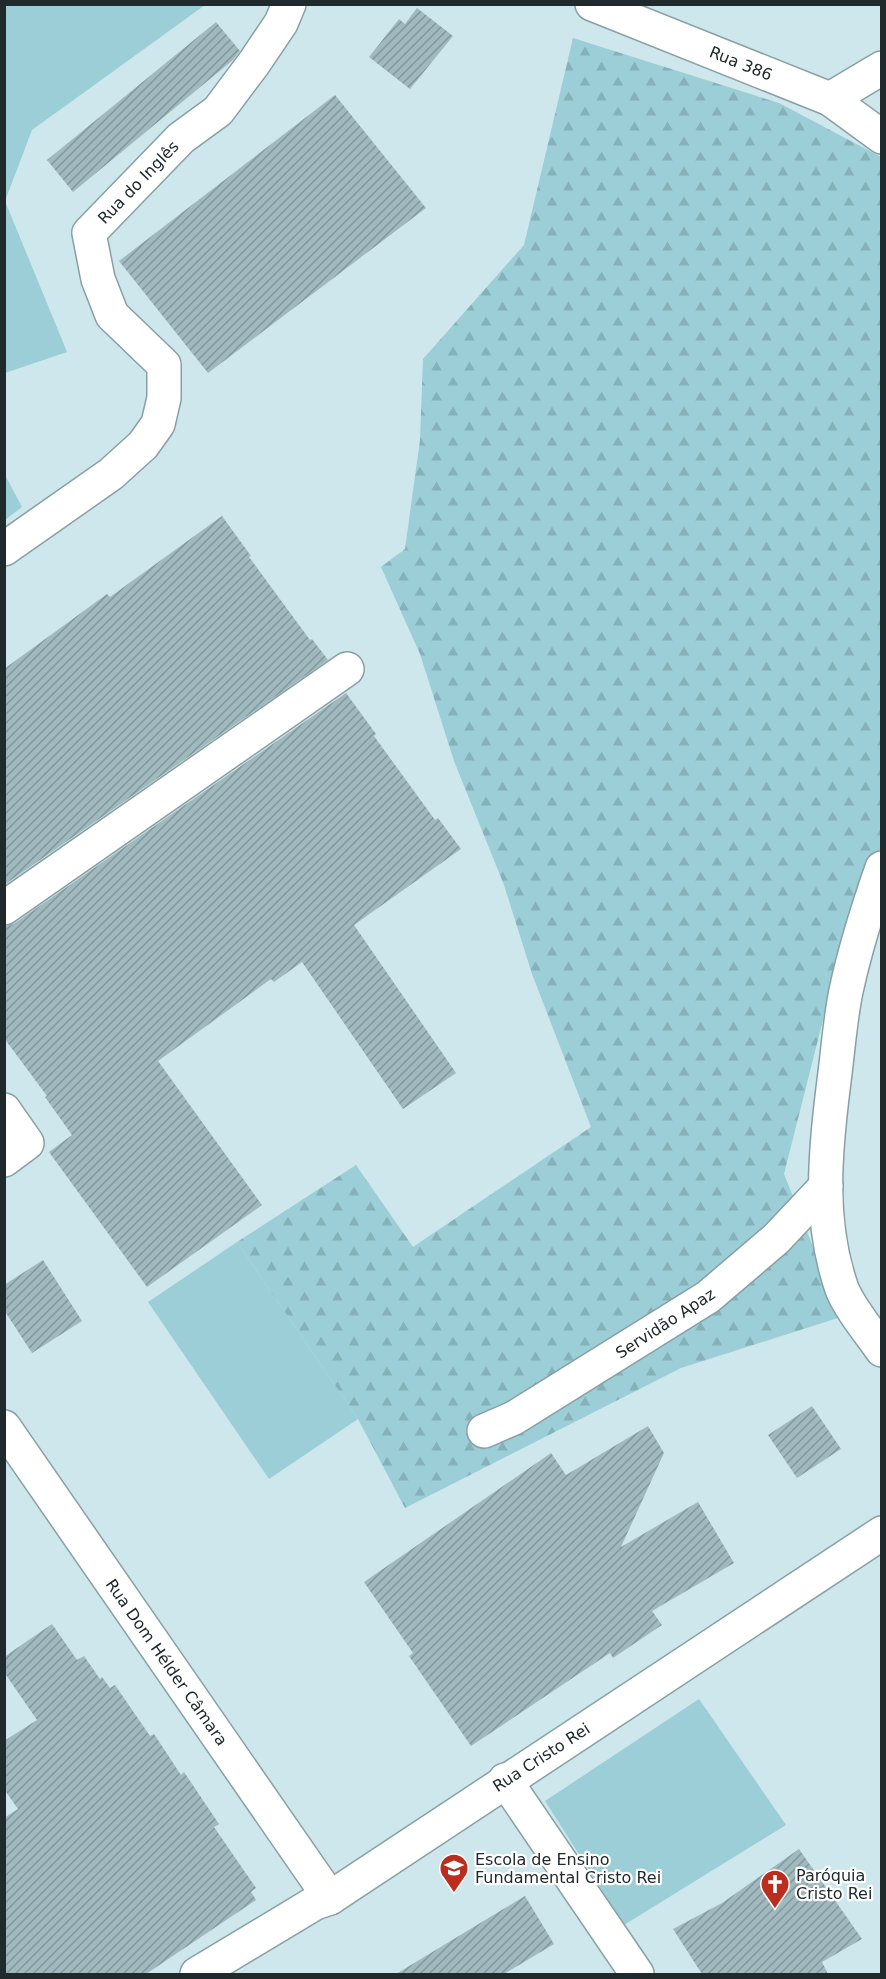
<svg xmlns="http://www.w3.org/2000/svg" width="886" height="1979" viewBox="0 0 886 1979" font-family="'DejaVu Sans',sans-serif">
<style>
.green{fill:#9bced7}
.forest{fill:url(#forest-firs)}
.building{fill:url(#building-hatch)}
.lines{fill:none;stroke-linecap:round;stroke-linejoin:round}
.minor-casing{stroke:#87a0a4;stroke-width:36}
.minor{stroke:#fff;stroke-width:33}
.labels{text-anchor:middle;stroke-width:4.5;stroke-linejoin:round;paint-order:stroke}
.street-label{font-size:16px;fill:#202a2c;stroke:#fff}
.poi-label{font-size:16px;fill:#202a2c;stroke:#fff;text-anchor:start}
</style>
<defs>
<pattern id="forest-firs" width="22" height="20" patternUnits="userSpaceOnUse" patternTransform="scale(1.5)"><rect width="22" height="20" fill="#9bced7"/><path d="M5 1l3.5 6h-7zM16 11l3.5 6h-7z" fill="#85b1b9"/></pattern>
<pattern id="building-hatch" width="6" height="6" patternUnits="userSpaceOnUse" patternTransform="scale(1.5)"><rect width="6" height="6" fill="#a0b9be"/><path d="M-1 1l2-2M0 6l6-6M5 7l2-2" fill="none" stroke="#82979b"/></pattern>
</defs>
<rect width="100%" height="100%" fill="#cde7ec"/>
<g class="green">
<path d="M 5,4 L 205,4 L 205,5 L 32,130 L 5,201 Z"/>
<path d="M 5,201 L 67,352 L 5,373 L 4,373 Z"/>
<path d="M 5,475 L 22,507 L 5,520 L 4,520 Z"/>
<path d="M 237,1242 L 358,1419 L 269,1479 L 148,1302 Z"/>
<path d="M 699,1699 L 786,1825 L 624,1925 L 545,1801 Z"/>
</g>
<path class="forest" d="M 573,38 L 779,103 L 881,157 L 881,914 L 846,929 L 784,1174 L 841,1317 L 681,1368 L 405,1508 L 358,1419 L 237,1242 L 356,1165 L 413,1247 L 591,1127 L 532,974 L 504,885 L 454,761 L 420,654 L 381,567 L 405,549 L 420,440 L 423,359 L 524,245 Z"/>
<g class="building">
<path d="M 417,8 L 453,36 L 410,89 L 369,57 L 399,19 L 405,24 Z"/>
<path d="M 216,22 L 240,51 L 233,60 L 73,192 L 47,160 Z"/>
<path d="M 335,95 L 426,208 L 208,373 L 119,261 Z"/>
<path d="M 222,516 L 251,556 L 249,557 L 310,640 L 312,639 L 328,660 L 4,885 L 4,669 L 107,594 L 110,597 Z"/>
<path d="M 346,693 L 376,734 L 374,736 L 435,820 L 438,818 L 461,849 L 354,925 L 456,1073 L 403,1109 L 302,962 L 274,982 L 271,979 L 158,1061 L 262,1205 L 147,1287 L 49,1152 L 72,1135 L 45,1097 L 47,1096 L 4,1038 L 4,927 L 15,923 Z"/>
<path d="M 43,1260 L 82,1321 L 32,1353 L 4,1310 L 4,1285 Z"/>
<path d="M 812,1406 L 841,1449 L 797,1478 L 768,1435 Z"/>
<path d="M 648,1426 L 664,1453 L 621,1547 L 698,1502 L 734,1563 L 652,1611 L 662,1625 L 613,1658 L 610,1653 L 471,1746 L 409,1656 L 413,1653 L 364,1582 L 551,1453 L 566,1475 Z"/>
<path d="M 52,1624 L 77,1660 L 84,1656 L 100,1679 L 102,1677 L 110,1688 L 115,1685 L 150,1736 L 154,1734 L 181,1775 L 184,1772 L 219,1824 L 214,1827 L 256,1888 L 251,1892 L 256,1900 L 146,1974 L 4,1974 L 4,1818 L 18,1809 L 4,1789 L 4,1741 L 37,1720 L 4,1672 L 4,1657 Z"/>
<path d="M 799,1849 L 862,1939 L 822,1962 L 828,1974 L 702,1974 L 673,1929 L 722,1903 Z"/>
<path d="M 525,1896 L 554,1944 L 504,1974 L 396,1974 Z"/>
</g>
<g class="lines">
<g class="minor-casing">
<g id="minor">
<path d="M 592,4 L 830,99 L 882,137"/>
<path d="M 830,99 L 882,68"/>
<path d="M 4,549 L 111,474 L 143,445 L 158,424 L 164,398 L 164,365 L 112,315 L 98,279 L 89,233 L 181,138 L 218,111 L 254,63 L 281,23 L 289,4"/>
<path d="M 882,868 C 868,908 855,949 846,991 C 840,1020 838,1051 834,1081 C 825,1151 818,1221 842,1289 C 849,1307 870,1333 882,1350"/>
<path d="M 4,908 L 347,669"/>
<path d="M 4,1110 L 27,1143 L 4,1160"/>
<path d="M 4,1427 L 330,1898"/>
<path d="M 484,1431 L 514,1418 L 708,1297 L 776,1239 L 826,1186"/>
<path d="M 505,1780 L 637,1974"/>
<path d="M 197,1974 L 315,1903 L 330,1898 L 345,1888 L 882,1533"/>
</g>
</g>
<use href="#minor" class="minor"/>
</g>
<defs>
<g id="school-pin" transform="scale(1.5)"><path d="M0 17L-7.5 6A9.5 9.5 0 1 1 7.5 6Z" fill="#bb2e1f" stroke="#fff"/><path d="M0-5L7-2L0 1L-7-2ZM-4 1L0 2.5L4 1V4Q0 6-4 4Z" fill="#fff"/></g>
<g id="church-pin" transform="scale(1.5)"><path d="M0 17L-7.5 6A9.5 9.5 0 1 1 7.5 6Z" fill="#bb2e1f" stroke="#fff"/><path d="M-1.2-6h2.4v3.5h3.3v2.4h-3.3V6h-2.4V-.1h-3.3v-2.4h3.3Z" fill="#fff"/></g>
</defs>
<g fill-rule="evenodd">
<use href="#school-pin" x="454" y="1868"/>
<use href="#church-pin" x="775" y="1884"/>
</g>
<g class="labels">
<g class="street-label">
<text transform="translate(741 63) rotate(22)" y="6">Rua 386</text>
<text transform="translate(138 182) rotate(-46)" y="6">Rua do Inglês</text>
<text transform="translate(665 1323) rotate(-33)" y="6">Servidão Apaz</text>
<text transform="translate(167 1662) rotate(55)" y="6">Rua Dom Hélder Câmara</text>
<text transform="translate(541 1757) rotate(-33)" y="6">Rua Cristo Rei</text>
</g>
<g class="poi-label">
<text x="475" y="1865">Escola de Ensino<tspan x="475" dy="18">Fundamental Cristo Rei</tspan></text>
<text x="796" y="1881">Paróquia<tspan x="796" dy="18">Cristo Rei</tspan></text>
</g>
</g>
<rect width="886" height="1979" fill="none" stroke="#202a2c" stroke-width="12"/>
</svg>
